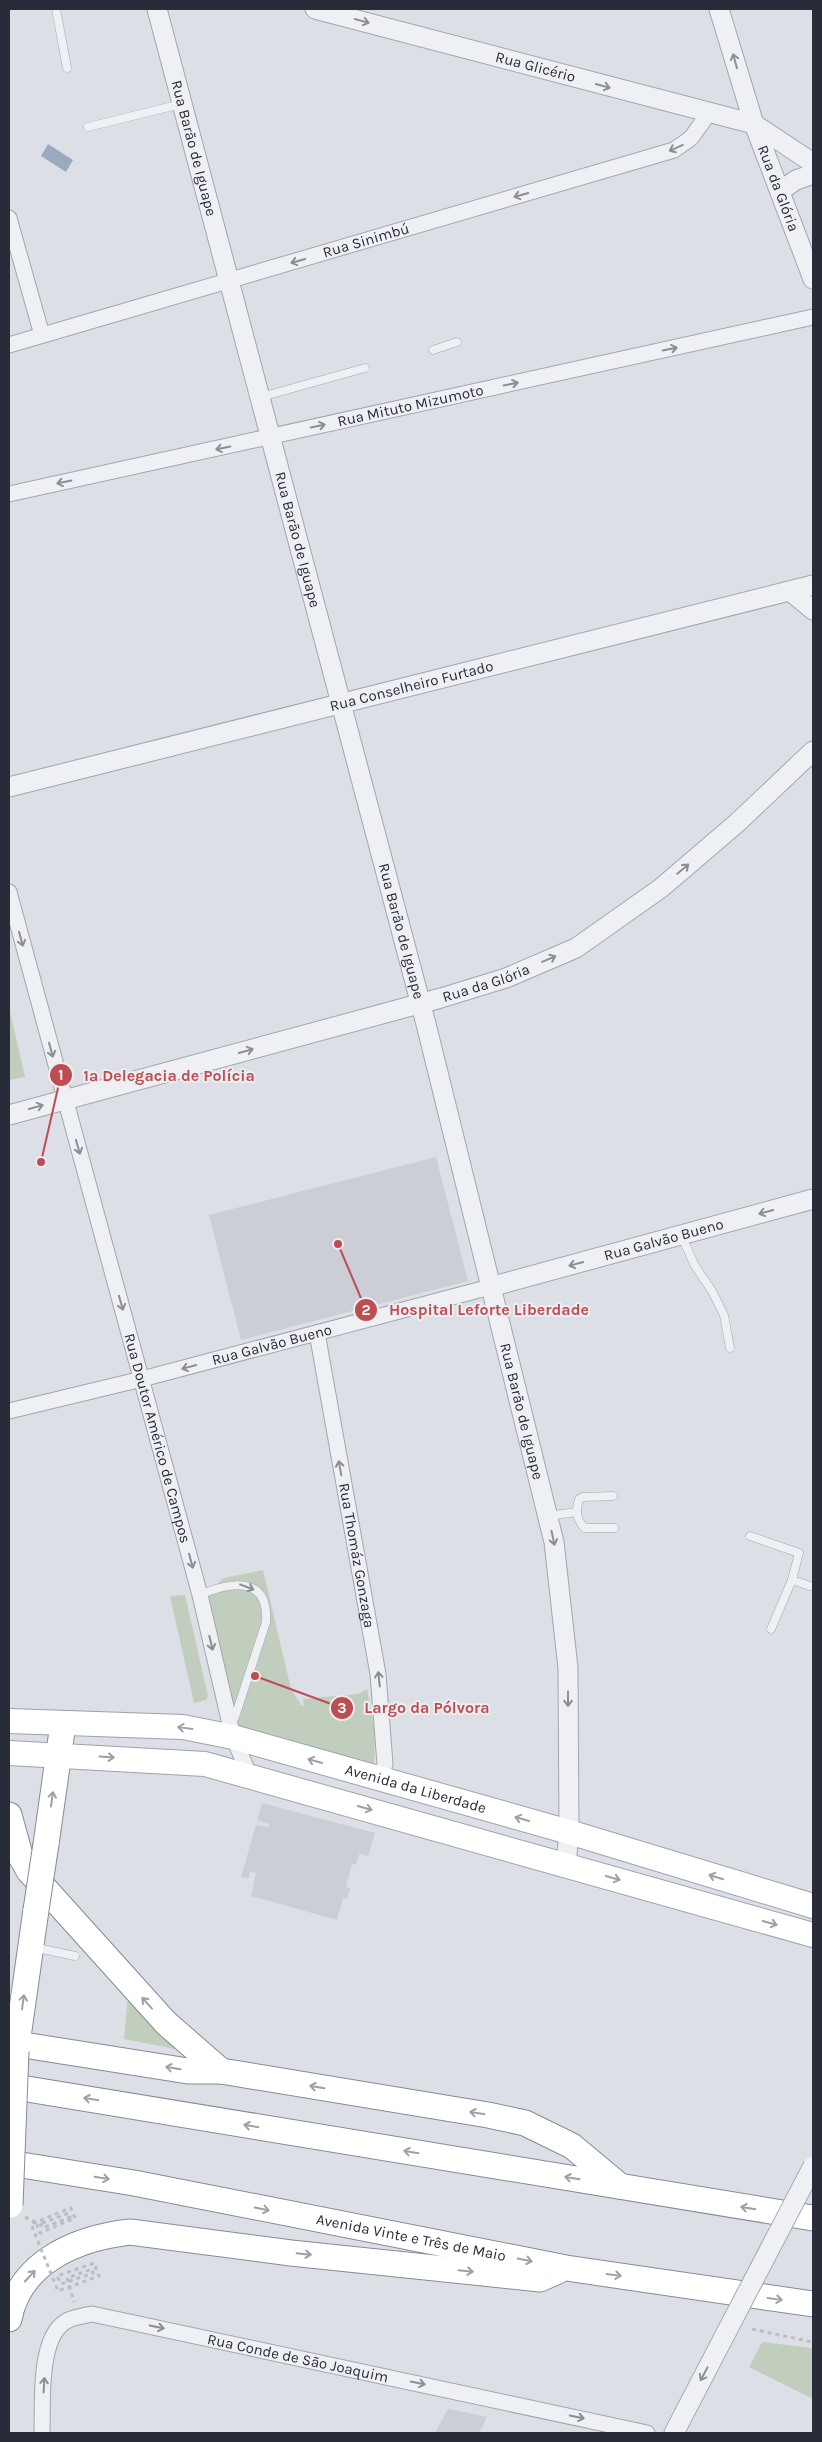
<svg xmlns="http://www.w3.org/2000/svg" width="822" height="2442" viewBox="0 0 822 2442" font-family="Karla,sans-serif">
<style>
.built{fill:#cbced5}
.green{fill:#c1cebe}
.water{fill:#9baac1}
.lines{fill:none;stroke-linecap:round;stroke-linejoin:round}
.service-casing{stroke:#a2a6ae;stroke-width:9}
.minor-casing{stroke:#a2a6ae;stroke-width:17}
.tertiary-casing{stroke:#a2a6ae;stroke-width:21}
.primary-casing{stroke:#9da2af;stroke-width:26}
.trunk-casing{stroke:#858b9a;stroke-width:27}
.path{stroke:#bbbdc3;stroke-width:3;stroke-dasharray:4 4;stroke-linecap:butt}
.service{stroke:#eef0f4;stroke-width:8}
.minor{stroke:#eef0f4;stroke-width:15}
.tertiary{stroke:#eef0f4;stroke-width:19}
.primary{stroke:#fff;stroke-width:24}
.trunk{stroke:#fff;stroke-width:25}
.tertiary-bridge-casing{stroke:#a2a6ae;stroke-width:21;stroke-linecap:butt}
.trunk-bridge-casing{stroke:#858b9a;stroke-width:27;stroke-linecap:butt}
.path-bridge{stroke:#bbbdc3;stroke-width:3;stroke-dasharray:4 4;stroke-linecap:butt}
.tertiary-bridge{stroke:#eef0f4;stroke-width:19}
.trunk-bridge{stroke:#fff;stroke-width:25}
.oneway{stroke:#8b8e96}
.oneway2{stroke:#9ea0a6}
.labels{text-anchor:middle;stroke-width:4;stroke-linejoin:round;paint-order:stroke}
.street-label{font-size:15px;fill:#282c39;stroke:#ebeef3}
.leader{fill:none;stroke:#be4d52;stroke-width:2}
.callout-dot{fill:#be4d52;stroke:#ebeef3;stroke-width:2}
.mark-label{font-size:15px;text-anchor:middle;font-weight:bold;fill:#fff}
.callout-label{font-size:16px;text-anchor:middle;font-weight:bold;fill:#be4d52;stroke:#ebeef3;stroke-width:4;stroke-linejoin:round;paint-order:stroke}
</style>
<rect width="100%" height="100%" fill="#dcdfe5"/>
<g class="built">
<path d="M 436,1157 L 468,1281 L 241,1340 L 209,1215 Z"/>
<path d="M 262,1803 L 375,1833 L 368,1856 L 359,1854 L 356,1865 L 352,1864 L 346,1887 L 350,1888 L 347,1899 L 343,1898 L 337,1920 L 251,1896 L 256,1873 L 250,1872 L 249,1878 L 241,1877 L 256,1825 L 269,1827 L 269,1824 L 257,1820 Z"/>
<path d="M 448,2409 L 459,2411 L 487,2417 L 479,2433 L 435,2433 Z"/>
</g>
<g class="green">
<path d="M 9,1007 L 25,1077 L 9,1080 Z"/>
<path d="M 263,1570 L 291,1689 L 301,1705 L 304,1706 L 303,1699 L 358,1694 L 367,1689 L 375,1734 L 374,1768 L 238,1732 L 204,1595 L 224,1578 Z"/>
<path d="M 185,1595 L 208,1696 L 206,1700 L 194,1703 L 170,1596 Z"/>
<path d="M 128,1997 L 179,2044 L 175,2049 L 124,2039 Z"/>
<path d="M 762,2342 L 813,2348 L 813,2399 L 749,2367 Z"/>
</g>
<path class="water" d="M 48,144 L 73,160 L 66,172 L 41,156 Z"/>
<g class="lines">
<g class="service-casing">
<g id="service">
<path d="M 56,9 L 67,68"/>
<path d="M 88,127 L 181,104"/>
<path d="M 433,350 L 457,342"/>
<path d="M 261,397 L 365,368"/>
<path d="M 681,1235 L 695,1266 L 712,1291 L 724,1315 L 730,1348"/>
<path d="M 613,1496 L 583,1497 L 579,1499 C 576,1509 576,1521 585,1528 L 614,1528"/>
<path d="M 547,1516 L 577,1512"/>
<path d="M 750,1536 L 799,1553 L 792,1580 L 813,1587"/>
<path d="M 200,1595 C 230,1582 269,1575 266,1622 L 235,1717 L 231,1723"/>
<path d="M 771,1629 L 792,1580"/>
<path d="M 33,1947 L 75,1956"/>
</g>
</g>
<g class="minor-casing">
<g id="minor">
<path d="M 9,218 L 42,335"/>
<path id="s1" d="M 9,345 L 674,150 L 691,138 L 709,113"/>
<path id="s2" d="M 9,494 L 813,317"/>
<path id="s3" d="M 9,892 L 200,1595 L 233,1737 L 250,1776"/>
<path id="s4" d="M 317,1333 L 378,1674 L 385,1764 L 380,1780"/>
<path id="s5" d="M 9,1411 L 142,1379 L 490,1287"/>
<path id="s6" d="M 42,2433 C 43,2404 38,2339 65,2322 C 72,2317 84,2316 92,2314 L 647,2433"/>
</g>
</g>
<g class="tertiary-casing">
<g id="tertiary">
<path id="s7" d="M 157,9 L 426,1024 L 554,1542 L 568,1668 L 569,1832 L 566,1865"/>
<path id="s8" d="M 315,9 L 754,124 L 813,163"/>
<path id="s9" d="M 719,9 L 754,124 L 813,279"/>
<path d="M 780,191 L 796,180 L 813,174"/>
<path d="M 790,591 L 813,610"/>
<path id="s10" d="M 9,787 L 813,585"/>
<path id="s11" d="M 9,1115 L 441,998 L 506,978 L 576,948 L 661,888 L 737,823 L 813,751"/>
<path id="s12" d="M 490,1287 L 813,1199"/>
<path d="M 674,2433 L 727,2331"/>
</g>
</g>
<g class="primary-casing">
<g id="primary">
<path id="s13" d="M 9,1721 L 183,1727 L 233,1737 L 569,1832 L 813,1906"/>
<path d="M 9,1753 L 205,1764 L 813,1935"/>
</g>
</g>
<g class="trunk-casing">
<g id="trunk">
<path d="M 9,1815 L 20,1855 L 29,1871 L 166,2023 L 221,2071"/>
<path d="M 46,1844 L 63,1724"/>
<path d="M 17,2044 L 188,2071 L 221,2071 L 488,2115 L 525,2123 L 572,2146 L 620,2186"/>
<path d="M 16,2051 L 36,1910"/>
<path d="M 9,2086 L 813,2218"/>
<path id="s14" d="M 9,2163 L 134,2183 L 566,2268 L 813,2304"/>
<path d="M 9,2319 C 20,2261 78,2238 130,2232 L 291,2253 L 540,2279 L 558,2271"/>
</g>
</g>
<g class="path">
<path d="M 25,2217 L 45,2227"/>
<path d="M 67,2278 L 74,2302"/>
<path d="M 752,2329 L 812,2342 L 813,2340"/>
</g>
<use href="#service" class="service"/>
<use href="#minor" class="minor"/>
<use href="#tertiary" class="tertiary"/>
<use href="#primary" class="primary"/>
<use href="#trunk" class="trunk"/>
<g class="tertiary-bridge-casing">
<path id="tertiary-bridge" d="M 727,2331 L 813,2166"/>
</g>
<g class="trunk-bridge-casing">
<g id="trunk-bridge">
<path d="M 36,1910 L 46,1844"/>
<path d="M 10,2205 L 16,2051"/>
</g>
</g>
<path class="path-bridge" d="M 45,2227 L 70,2217 L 69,2213 L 37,2225 L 40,2233 L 75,2218 L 71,2208 L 31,2224 L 58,2291 L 99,2276 L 94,2263 L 57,2276 L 61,2284 L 93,2273 L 92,2269 L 67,2278"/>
<use href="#tertiary-bridge" class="tertiary-bridge"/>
<use href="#trunk-bridge" class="trunk-bridge"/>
</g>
<defs><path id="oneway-shaft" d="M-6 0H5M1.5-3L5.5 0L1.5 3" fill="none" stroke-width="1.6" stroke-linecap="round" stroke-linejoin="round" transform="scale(1.25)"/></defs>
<g class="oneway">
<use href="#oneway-shaft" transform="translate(362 21) rotate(15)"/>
<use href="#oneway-shaft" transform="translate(735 61) rotate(-105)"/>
<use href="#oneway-shaft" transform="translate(603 86) rotate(15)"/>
<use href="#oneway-shaft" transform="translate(676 148) rotate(156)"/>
<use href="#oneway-shaft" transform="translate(521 195) rotate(164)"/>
<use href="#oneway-shaft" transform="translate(298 261) rotate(164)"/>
<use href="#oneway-shaft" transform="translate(670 349) rotate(-12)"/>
<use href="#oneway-shaft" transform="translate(511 384) rotate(-12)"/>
<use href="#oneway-shaft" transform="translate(318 426) rotate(-12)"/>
<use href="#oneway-shaft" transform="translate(223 448) rotate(168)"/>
<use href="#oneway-shaft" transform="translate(64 482) rotate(168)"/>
<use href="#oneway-shaft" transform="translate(683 869) rotate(-40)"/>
<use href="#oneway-shaft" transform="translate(21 939) rotate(75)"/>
<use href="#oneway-shaft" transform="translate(549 959) rotate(-23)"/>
<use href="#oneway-shaft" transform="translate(51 1050) rotate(75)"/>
<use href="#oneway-shaft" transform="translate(246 1051) rotate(-15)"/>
<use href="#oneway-shaft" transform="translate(36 1107) rotate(-15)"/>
<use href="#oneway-shaft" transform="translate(78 1147) rotate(74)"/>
<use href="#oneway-shaft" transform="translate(766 1212) rotate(165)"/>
<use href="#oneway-shaft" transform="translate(576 1264) rotate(165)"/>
<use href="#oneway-shaft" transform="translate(121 1303) rotate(74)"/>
<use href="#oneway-shaft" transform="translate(189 1367) rotate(165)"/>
<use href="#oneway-shaft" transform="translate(340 1468) rotate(-100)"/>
<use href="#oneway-shaft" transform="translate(553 1538) rotate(78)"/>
<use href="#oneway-shaft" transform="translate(191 1561) rotate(75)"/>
<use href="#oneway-shaft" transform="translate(247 1587) rotate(21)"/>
<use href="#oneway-shaft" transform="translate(211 1643) rotate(77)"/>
<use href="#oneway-shaft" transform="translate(379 1679) rotate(-96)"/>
<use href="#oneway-shaft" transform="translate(568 1699) rotate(90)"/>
<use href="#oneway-shaft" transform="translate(157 2327) rotate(12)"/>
<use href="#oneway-shaft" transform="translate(704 2374) rotate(118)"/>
<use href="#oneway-shaft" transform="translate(418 2383) rotate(12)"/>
<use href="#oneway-shaft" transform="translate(44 2385) rotate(-87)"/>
<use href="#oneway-shaft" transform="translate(577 2417) rotate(12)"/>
</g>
<g class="oneway2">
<use href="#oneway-shaft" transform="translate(185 1728) rotate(-172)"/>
<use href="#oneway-shaft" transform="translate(107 1757) rotate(4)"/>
<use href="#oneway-shaft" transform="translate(315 1761) rotate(-164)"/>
<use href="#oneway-shaft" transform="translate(52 1799) rotate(-82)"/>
<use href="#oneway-shaft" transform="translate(365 1808) rotate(16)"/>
<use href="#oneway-shaft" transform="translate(522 1819) rotate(-164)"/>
<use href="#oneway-shaft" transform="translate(716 1877) rotate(-163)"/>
<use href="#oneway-shaft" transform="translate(613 1878) rotate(16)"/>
<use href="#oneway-shaft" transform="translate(770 1923) rotate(16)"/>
<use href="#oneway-shaft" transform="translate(23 2002) rotate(-82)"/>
<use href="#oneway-shaft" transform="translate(147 2003) rotate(-132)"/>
<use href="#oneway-shaft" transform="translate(173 2068) rotate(-171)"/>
<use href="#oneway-shaft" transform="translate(317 2087) rotate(-171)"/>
<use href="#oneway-shaft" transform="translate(91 2099) rotate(-171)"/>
<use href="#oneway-shaft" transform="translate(477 2113) rotate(-171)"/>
<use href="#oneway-shaft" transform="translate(251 2126) rotate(-171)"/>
<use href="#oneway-shaft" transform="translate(411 2152) rotate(-171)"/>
<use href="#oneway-shaft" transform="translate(102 2178) rotate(10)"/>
<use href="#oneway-shaft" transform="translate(572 2178) rotate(-171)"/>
<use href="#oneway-shaft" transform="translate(748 2208) rotate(-171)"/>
<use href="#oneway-shaft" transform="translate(262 2209) rotate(11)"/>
<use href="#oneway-shaft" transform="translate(304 2254) rotate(6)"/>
<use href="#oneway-shaft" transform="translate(525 2260) rotate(11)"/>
<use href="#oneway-shaft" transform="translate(466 2271) rotate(6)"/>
<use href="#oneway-shaft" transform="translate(614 2275) rotate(8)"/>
<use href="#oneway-shaft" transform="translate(30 2276) rotate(-47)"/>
<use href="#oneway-shaft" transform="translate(775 2299) rotate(8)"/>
</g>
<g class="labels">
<g class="street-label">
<text dy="5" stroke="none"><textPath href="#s8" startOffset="228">Rua Glicério</textPath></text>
<text dy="5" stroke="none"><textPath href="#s7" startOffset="144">Rua Barão de Iguape</textPath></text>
<text dy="5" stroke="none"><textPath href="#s9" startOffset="189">Rua da Glória</textPath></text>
<text dy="5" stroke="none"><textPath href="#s1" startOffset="372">Rua Sinimbú</textPath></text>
<text dy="5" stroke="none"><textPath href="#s2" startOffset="411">Rua Mituto Mizumoto</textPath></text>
<text dy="5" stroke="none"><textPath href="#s7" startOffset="549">Rua Barão de Iguape</textPath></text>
<text dy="5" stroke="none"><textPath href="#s10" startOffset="415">Rua Conselheiro Furtado</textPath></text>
<text dy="5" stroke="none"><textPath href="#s7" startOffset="954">Rua Barão de Iguape</textPath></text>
<text dy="5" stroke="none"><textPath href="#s11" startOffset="495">Rua da Glória</textPath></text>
<text dy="5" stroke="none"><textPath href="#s12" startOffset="180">Rua Galvão Bueno</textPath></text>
<text dy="5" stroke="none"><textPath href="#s5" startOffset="271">Rua Galvão Bueno</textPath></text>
<text dy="5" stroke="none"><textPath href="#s7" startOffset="1449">Rua Barão de Iguape</textPath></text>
<text dy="5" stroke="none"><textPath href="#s3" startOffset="566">Rua Doutor Américo de Campos</textPath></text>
<text dy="5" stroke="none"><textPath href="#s4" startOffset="226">Rua Thomáz Gonzaga</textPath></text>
<text dy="5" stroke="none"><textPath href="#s13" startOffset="415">Avenida da Liberdade</textPath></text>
<text dy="5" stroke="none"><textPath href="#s14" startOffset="409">Avenida Vinte e Três de Maio</textPath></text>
<text dy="5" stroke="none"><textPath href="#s6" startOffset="356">Rua Conde de São Joaquim</textPath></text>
</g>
</g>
<path class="leader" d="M41 1162L61 1075M338 1244L366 1310M255 1676L342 1708"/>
<g class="callout-dot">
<circle cx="41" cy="1162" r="5"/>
<circle cx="338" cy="1244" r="5"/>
<circle cx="255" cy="1676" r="5"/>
<circle cx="61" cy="1075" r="12"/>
<circle cx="366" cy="1310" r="12"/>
<circle cx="342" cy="1708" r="12"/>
</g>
<g class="mark-label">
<text x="61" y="1080">1</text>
<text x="366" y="1315">2</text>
<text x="342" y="1713">3</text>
</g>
<g class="callout-label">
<text x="169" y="1081">1ª Delegacia de Polícia</text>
<text x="489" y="1315">Hospital Leforte Liberdade</text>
<text x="427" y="1713">Largo da Pólvora</text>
</g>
<rect width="822" height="2442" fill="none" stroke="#282c39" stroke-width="20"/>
</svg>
